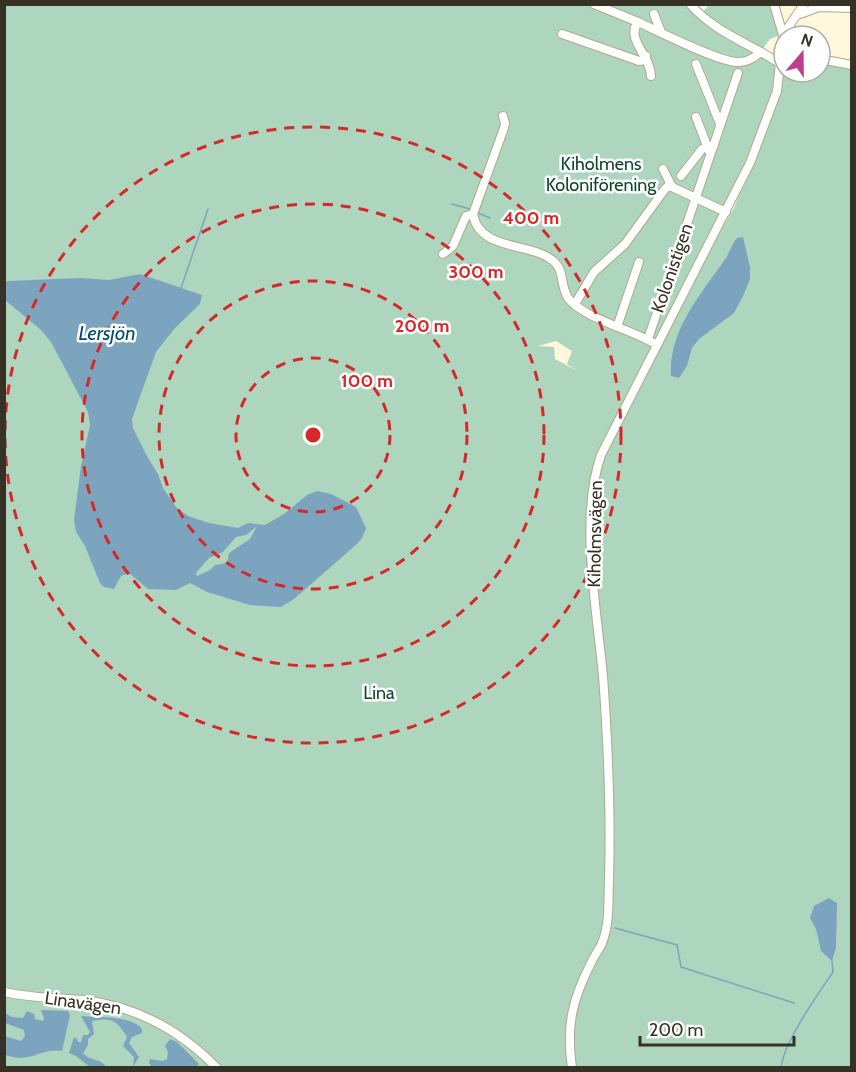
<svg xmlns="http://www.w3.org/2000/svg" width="856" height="1072" viewBox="0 0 856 1072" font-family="Cabin,sans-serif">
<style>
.green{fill:#aed6bf;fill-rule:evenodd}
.water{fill:#7ca4bf;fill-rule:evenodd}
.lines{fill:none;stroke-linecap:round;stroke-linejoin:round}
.stream{stroke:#7ca4bf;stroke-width:1.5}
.minor-casing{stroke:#b0a987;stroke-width:10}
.minor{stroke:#fff;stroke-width:8}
.ring{fill:none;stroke:#d62828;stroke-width:3;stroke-dasharray:10 8}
.labels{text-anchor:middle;stroke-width:5;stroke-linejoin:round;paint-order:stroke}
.park-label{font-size:18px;fill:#0e462d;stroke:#fff}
.street-label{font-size:18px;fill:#363225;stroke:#fff}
.water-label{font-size:20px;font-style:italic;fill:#004a6f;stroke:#fff}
.centre{fill:#d62828;stroke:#fff;stroke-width:3}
.ring-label{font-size:18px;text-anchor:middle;font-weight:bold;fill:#d62828;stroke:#fff;stroke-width:5;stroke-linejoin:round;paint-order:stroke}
</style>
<rect width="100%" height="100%" fill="#fdf7db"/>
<path class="green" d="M 690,4 L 700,15 L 709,5 L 774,5 L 780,35 L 770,39 L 761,51 L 777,65 L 777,80 L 748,163 L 720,221 L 725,223 L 734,208 L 782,86 L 781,68 L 784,67 L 784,72 L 820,72 L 820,60 L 851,64 L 851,1067 L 5,1068 L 5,5 ZM 556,341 L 572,351 L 567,364 L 576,370 L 555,359 L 554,347 L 538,346 Z"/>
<g class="water">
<path d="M 743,237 L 750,267 L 750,279 L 744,294 L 734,313 L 699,339 L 692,348 L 687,366 L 679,378 L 671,376 C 668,330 702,293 726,258 C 730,251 732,244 737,238 Z"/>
<path d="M 140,274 L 202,295 L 200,304 L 175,328 L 156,352 L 132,419 L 133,428 L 148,458 L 158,474 L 163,488 L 176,507 L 188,516 L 209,523 L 238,528 L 248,523 L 265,525 L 284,514 L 307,495 L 317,491 L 331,494 L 356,507 L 366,528 L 362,538 L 357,544 L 294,599 L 281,607 L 250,605 L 207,592 L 190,583 L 176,590 L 148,589 L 129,573 L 121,576 L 114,589 L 104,587 L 100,583 L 85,546 L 76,532 L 74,520 L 81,466 L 90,425 L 88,412 L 51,342 L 41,330 L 5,300 L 5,284 L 7,281 L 80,278 L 109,280 ZM 257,526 L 250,539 L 229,553 L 227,563 L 215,565 L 210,570 L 197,576 L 196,573 L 209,558 L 223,552 L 236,537 L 246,535 Z"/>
<path d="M 829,898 L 837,903 L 836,948 L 832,961 L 821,951 L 816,929 L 810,918 L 814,906 Z"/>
<path d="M 41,1010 L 68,1011 L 70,1015 L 62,1051 C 38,1048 34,1064 5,1055 L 5,1036 L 21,1041 L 25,1036 L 24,1030 L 5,1023 L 5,1013 L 12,1017 L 23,1018 L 27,1011 L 34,1014 L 35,1019 L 43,1021 L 44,1018 Z"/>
<path d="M 81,1016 C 98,1018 131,1015 142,1029 L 142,1033 L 132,1037 L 129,1043 L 139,1057 L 134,1065 L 133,1065 L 134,1057 L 123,1046 L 127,1037 C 117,1020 111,1017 92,1021 L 94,1034 L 88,1039 L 88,1045 L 83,1053 C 89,1061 101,1058 106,1067 L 90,1067 L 76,1056 L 69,1053 L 74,1037 L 77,1039 L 78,1042 L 81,1042 L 83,1035 L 88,1035 L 90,1032 Z"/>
<path d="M 170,1039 L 177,1042 L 199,1064 L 196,1067 L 152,1067 L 149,1063 L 150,1059 L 163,1061 L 167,1059 L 168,1052 L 165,1046 Z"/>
</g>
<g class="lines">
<g class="stream">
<path d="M 452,204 L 470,209"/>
<path d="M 476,212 L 490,218"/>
<path d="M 181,288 L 208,209"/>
<path d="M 615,928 L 677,945 L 681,967 L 794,1003"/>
<path d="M 781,1068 C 783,1043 818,994 833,972 L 832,961"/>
</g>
<g class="minor-casing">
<g id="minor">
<path d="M 594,4 L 638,22"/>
<path d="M 690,4 C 709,26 735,38 761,52"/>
<path d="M 774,4 L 783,35"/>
<path d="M 654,14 L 661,32"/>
<path d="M 800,14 L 819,7 L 852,8"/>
<path d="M 562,34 L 639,61 L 645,60 L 646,56"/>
<path d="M 820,59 L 852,65"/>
<path d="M 696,64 L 720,124"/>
<path d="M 651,76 C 651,56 625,39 638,22 C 658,31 722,64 740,62 C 748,62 755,57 761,52 L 781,64"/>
<path d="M 503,116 L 505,123 L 504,128 L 473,214 C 479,251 529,242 552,260 C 565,269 560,286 568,298 C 584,319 634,330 657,345"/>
<path d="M 696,117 L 709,151"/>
<path d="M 663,169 L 672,187 L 726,212"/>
<path d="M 681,176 L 702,149 L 714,145"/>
<path d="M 443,254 L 453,246 L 466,216 L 473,214"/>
<path d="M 575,304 L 594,272 L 625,244 L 665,189 L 668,186 L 672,187"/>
<path d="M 617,327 L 639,262"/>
<path d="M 648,339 L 738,73"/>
<path d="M 4,992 C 30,998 57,998 83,1000 C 135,1006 180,1030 217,1068"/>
<path d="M 572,1068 C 566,1026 572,1000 591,963 C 594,956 599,950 602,943 C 610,924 608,900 609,880 C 611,812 608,744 603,676 C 597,611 579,517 601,455 L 750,163 L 777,91 L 783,35 L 804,4"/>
</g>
</g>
<use href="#minor" class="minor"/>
</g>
<g class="ring">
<circle cx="313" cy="435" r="77"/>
<circle cx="313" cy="435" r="154"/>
<circle cx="313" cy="435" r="231"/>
<circle cx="313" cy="435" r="308"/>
</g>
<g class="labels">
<g class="park-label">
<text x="601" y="170">Kiholmens<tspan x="601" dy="21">Koloniförening</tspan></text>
<text x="379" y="699">Lina</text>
</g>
<g class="street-label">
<text transform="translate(672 268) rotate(-71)" y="6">Kolonistigen</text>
<text transform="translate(595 534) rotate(-89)" y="6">Kiholmsvägen</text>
<text transform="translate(83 1003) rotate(8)" y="6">Linavägen</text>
</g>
<g class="water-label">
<text x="107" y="340">Lersjön</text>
</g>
</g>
<circle cx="313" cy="435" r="9" class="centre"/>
<g class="ring-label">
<text x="531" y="224">400 m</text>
<text x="476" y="278">300 m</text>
<text x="422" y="332">200 m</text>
<text x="367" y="387">100 m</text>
</g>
<rect width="856" height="1072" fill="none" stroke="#363225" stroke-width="12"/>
<g transform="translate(802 54) rotate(20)"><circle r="28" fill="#ffffff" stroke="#afada8" stroke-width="1.5"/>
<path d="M0-4.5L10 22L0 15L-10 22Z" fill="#bd3e8a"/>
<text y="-9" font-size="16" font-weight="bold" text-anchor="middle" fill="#363225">N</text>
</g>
<path d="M640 1036v9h154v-9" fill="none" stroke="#363225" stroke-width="3"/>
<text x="649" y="1036" font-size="18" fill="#363225" stroke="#ffffff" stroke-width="4.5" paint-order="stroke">200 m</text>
</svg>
